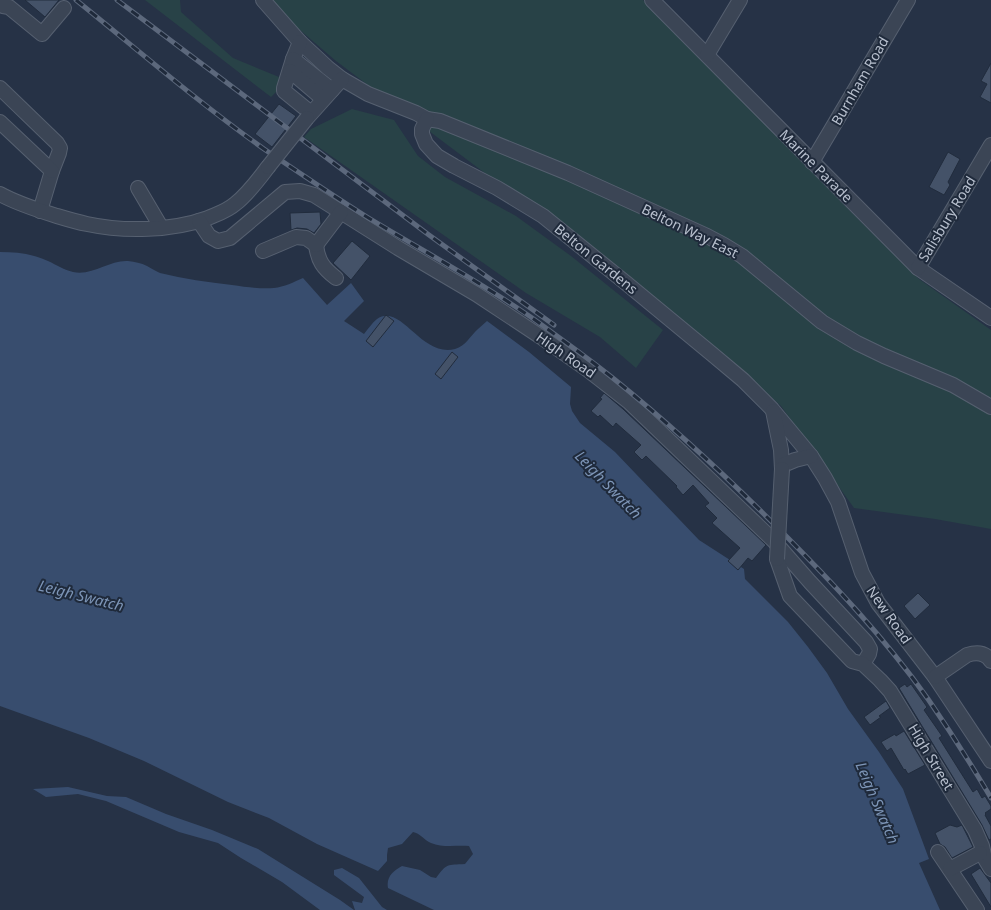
<svg xmlns="http://www.w3.org/2000/svg" width="991" height="910" viewBox="0 0 991 910" font-family="'Noto Sans',sans-serif">
<style>
.green{fill:#284247}
.water{fill:#384d6e}
.building{fill:#445268;stroke:#212c3d}
.lines{fill:none;stroke-linecap:round;stroke-linejoin:round}
.minor-casing{stroke:#566070;stroke-width:16}
.minor{stroke:#3b4555;stroke-width:14}
.rail-casing{stroke:#5c687c;stroke-width:5}
.rail{stroke:#1f2a3b;stroke-width:3;stroke-dasharray:9;stroke-linecap:butt}
.minor-bridge-casing{stroke:#566070;stroke-width:16;stroke-linecap:butt}
.minor-bridge{stroke:#3b4555;stroke-width:14}
.labels{text-anchor:middle;stroke-width:4;stroke-linejoin:round;paint-order:stroke}
.street-label{font-size:14px;fill:#b8c0ce;stroke:#1f2a3b}
.water-label{font-size:15px;font-style:italic;fill:#7d95b7;stroke:#1f2a3b}
</style>
<rect width="100%" height="100%" fill="#263246"/>
<g class="green">
<path d="M 145,0 L 180,0 L 181,12 L 233,58 L 279,77 L 278,90 L 271,97 Z"/>
<path d="M 272,0 L 643,0 L 868,229 L 919,279 L 991,330 L 991,529 L 935,519 L 854,508 L 781,406 L 700,335 L 336,61 L 293,24 Z"/>
<path d="M 352,109 L 394,120 L 418,156 L 445,177 L 516,216 L 571,256 L 663,330 L 636,368 L 600,337 L 526,293 L 304,137 L 311,129 Z"/>
</g>
<g class="water">
<path d="M 0,252 C 17,252 33,254 48,261 C 57,265 64,270 73,272 C 93,276 109,260 128,261 C 135,262 141,263 147,266 C 151,268 155,271 160,273 C 184,279 208,282 232,285 C 245,287 260,289 274,288 C 284,287 294,282 303,278 L 327,305 L 351,283 L 364,301 L 344,321 L 364,334 C 368,329 372,323 377,319 C 401,302 421,358 455,349 C 466,346 470,336 478,329 C 481,326 484,324 487,321 L 529,352 L 571,387 L 570,404 L 572,411 L 580,423 L 615,452 L 699,540 L 744,569 L 745,579 L 788,622 L 808,647 L 827,673 L 848,709 L 879,752 L 903,789 L 929,859 L 919,863 L 940,910 L 434,910 L 388,888 C 386,877 393,871 402,866 L 420,870 L 431,877 L 436,878 C 447,863 447,865 465,864 L 473,854 L 469,846 C 456,845 443,848 431,843 C 424,840 420,833 413,832 L 402,844 L 388,848 L 387,855 L 387,861 L 378,871 L 317,844 L 269,818 L 228,802 L 144,761 L 89,738 L 0,706 Z"/>
<path d="M 68,787 L 107,796 L 126,797 L 166,814 L 212,830 L 258,849 L 340,900 L 354,910 L 320,910 L 282,882 L 241,858 L 218,843 L 179,832 L 106,801 L 78,794 L 46,797 L 33,789 Z"/>
<path d="M 342,868 L 359,878 L 382,907 L 387,910 L 355,910 L 352,901 L 362,903 L 364,897 L 334,875 L 334,870 Z"/>
</g>
<g class="building">
<path d="M 25,0 L 59,0 L 45,17 Z"/>
<path d="M 991,63 L 991,103 L 980,97 L 987,84 L 981,81 Z"/>
<path d="M 279,104 L 296,116 L 272,147 L 255,134 Z"/>
<path d="M 948,152 L 960,159 L 948,182 L 950,185 L 944,195 L 929,187 Z"/>
<path d="M 320,212 L 321,224 L 314,233 L 307,229 L 297,228 L 291,230 L 290,213 Z"/>
<path d="M 352,241 L 370,256 L 351,280 L 333,263 Z"/>
<path d="M 386,315 L 394,321 L 373,347 L 366,341 Z"/>
<path d="M 452,352 L 458,357 L 441,379 L 435,374 Z"/>
<path d="M 604,393 L 623,409 L 766,545 L 752,561 L 748,558 L 738,570 L 728,561 L 740,548 L 712,523 L 717,518 L 705,506 L 709,503 L 693,485 L 683,495 L 676,487 L 677,486 L 646,456 L 642,460 L 634,452 L 641,445 L 616,423 L 613,427 L 600,415 L 598,417 L 591,411 L 602,399 L 600,398 Z"/>
<path d="M 918,593 L 930,605 L 915,619 L 904,606 Z"/>
<path d="M 905,684 L 907,687 L 911,684 L 927,707 L 924,710 L 942,736 L 939,738 L 973,792 L 977,789 L 982,798 L 985,796 L 991,806 L 991,809 L 985,813 L 986,814 L 985,815 L 991,826 L 991,839 L 989,840 L 982,825 L 899,688 Z"/>
<path d="M 886,701 L 890,708 L 879,716 L 881,717 L 870,725 L 864,717 Z"/>
<path d="M 904,731 L 925,765 L 908,774 L 905,769 L 904,770 L 891,748 L 887,751 L 881,742 L 895,734 L 896,736 Z"/>
<path d="M 950,825 L 957,827 L 962,825 L 973,847 L 952,858 L 945,847 L 940,844 L 935,833 Z"/>
<path d="M 980,868 L 991,883 L 991,907 L 971,874 Z"/>
</g>
<g class="lines">
<g class="minor-casing">
<g id="minor">
<path d="M 263,0 L 300,42 L 328,68 L 342,79 L 368,94 L 416,113 L 427,119 L 440,121 L 568,173 L 707,236 L 724,245 L 742,256 L 822,322 L 857,343 L 884,356 L 953,385 L 991,407"/>
<path d="M 652,0 L 918,268 L 991,318"/>
<path d="M 0,4 L 3,6 L 9,7 L 42,34 L 64,8"/>
<path d="M 300,42 L 293,59 L 284,88 L 284,91 L 311,113"/>
<path d="M 707,55 L 740,0"/>
<path d="M 293,59 L 332,90"/>
<path d="M 290,71 L 323,99"/>
<path d="M 0,88 L 57,143 L 60,148 L 59,153 L 52,171 L 40,211"/>
<path d="M 307,118 L 342,79"/>
<path d="M 427,119 L 422,129 L 422,134 L 426,144 L 437,156 L 454,166 L 497,188 L 543,216 L 626,283 L 712,354 L 743,380 L 772,409 L 811,456 L 825,478 L 838,502 L 862,573 L 878,603 L 935,677 L 991,761"/>
<path d="M 0,122 L 52,171"/>
<path d="M 812,162 L 908,0"/>
<path d="M 138,188 L 161,227"/>
<path d="M 0,194 C 18,204 38,210 57,216 C 67,219 77,222 87,224 C 124,232 172,231 208,218 C 217,214 227,211 235,204 C 248,194 258,180 268,167"/>
<path d="M 199,221 L 209,236 L 218,241 L 230,238 L 285,192 L 300,191 L 314,195 L 398,248 L 476,294 L 541,337 L 588,370 L 629,402 L 774,541 L 810,582 L 866,642 L 870,649 L 869,654 L 863,664"/>
<path d="M 316,245 C 318,261 323,268 336,278"/>
<path d="M 263,251 L 296,237 L 306,238 L 316,245 L 341,212"/>
<path d="M 918,268 L 991,145"/>
<path d="M 773,411 L 781,450 L 782,469"/>
<path d="M 783,465 L 795,460 L 811,456"/>
<path d="M 777,559 L 790,596 L 852,661 L 863,664 L 880,680 L 890,691 L 975,830 L 982,846 L 985,859 L 991,869"/>
<path d="M 935,677 L 967,655 C 976,652 985,652 991,661"/>
<path d="M 938,852 L 977,910"/>
<path d="M 950,869 L 980,853"/>
</g>
</g>
<use href="#minor" class="minor"/>
<g class="rail-casing">
<g id="rail">
<path d="M 76,0 C 138,50 199,103 264,149 C 298,172 332,195 367,217 C 423,251 481,282 535,320 C 561,339 588,358 614,379 C 671,425 726,476 778,528 C 832,582 884,637 928,699 C 950,731 971,764 991,798"/>
<path d="M 117,0 L 429,235 L 554,325"/>
</g>
</g>
<use href="#rail" class="rail"/>
<g class="minor-bridge-casing">
<g id="minor-bridge">
<path d="M 268,167 L 307,118"/>
<path d="M 777,559 L 782,469"/>
</g>
</g>
<use href="#minor-bridge" class="minor-bridge"/>
</g>
<g class="labels">
<g class="street-label">
<text transform="translate(860 81) rotate(-60)" y="5">Burnham Road</text>
<text transform="translate(816 166) rotate(45)" y="5">Marine Parade</text>
<text transform="translate(947 219) rotate(-59)" y="5">Salisbury Road</text>
<text transform="translate(690 231) rotate(26)" y="5">Belton Way East</text>
<text transform="translate(596 259) rotate(39)" y="5">Belton Gardens</text>
<text transform="translate(566 355) rotate(35)" y="5">High Road</text>
<text transform="translate(889 615) rotate(55)" y="5">New Road</text>
<text transform="translate(931 757) rotate(59)" y="5">High Street</text>
</g>
<g class="water-label">
<text transform="translate(608 485) rotate(46)" y="5">Leigh Swatch</text>
<text transform="translate(81 596) rotate(14)" y="5">Leigh Swatch</text>
<text transform="translate(877 803) rotate(67)" y="5">Leigh Swatch</text>
</g>
</g>
</svg>
